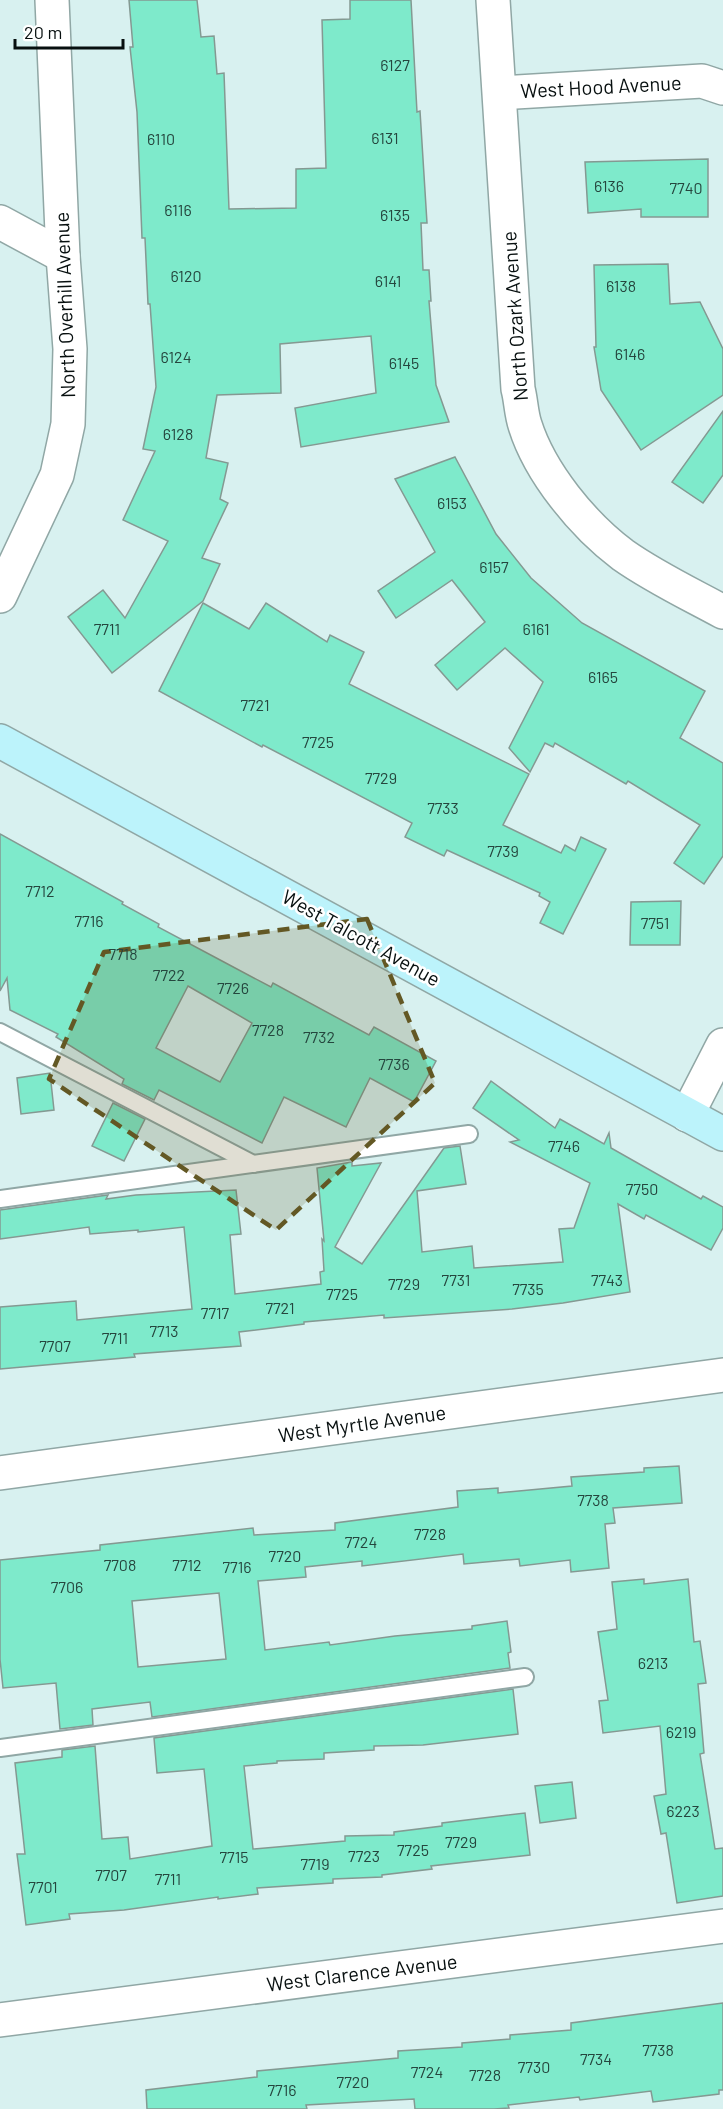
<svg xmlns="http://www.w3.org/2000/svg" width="723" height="2109" viewBox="0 0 723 2109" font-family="Barlow,sans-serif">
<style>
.building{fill:#7eeacb;stroke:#849992;stroke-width:1.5;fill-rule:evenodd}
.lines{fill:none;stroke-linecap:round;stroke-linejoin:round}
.lane-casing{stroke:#90a7a5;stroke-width:20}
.street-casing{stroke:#90a7a5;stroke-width:36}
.secondary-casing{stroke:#90a7a5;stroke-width:36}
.lane{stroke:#fff;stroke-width:16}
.street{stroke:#fff;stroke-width:33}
.secondary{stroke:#bcf3fb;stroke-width:33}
.marked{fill:#635824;fill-opacity:0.2;stroke:#635824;stroke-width:4.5;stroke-dasharray:12 8;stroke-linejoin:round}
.labels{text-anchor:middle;stroke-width:5;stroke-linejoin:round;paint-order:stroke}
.number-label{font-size:16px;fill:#25463e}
.street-label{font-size:20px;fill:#070f0f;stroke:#fff}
</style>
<rect width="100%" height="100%" fill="#d8f1f0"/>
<g class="building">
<path d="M 129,0 L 197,0 L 201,37 L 214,36 L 217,74 L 224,73 L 229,209 L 296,208 L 296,169 L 326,168 L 322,20 L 350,19 L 350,0 L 411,0 L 417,112 L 420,111 L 427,223 L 421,223 L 423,270 L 429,270 L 431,301 L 429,301 L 436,385 L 449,422 L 301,447 L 295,408 L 376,393 L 371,336 L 280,344 L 281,393 L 217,395 L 206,458 L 228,463 L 220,499 L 228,503 L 202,558 L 220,564 L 203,601 L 112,673 L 68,617 L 103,590 L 125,618 L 168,541 L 123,520 L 155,451 L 143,449 L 156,387 L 150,304 L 148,304 L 145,238 L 142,238 L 137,112 L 130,47 L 133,47 Z"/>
<path d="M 708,159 L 708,217 L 641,217 L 641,209 L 588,213 L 585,162 Z"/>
<path d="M 668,264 L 670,304 L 700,302 L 723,349 L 723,395 L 641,450 L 601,390 L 594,347 L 596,347 L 594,265 Z"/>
<path d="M 723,411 L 723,475 L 703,503 L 672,482 Z"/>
<path d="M 455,457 L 496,534 L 531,578 L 582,623 L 705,691 L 680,738 L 723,763 L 723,856 L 704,884 L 674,863 L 700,825 L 628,781 L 626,784 L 555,743 L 553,747 L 545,743 L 530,772 L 509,748 L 543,682 L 505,648 L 457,690 L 435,665 L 485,622 L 452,580 L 396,618 L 378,591 L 435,552 L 395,479 Z"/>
<path d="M 203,603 L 249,629 L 266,603 L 327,642 L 330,635 L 364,652 L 349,684 L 529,774 L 503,825 L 561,853 L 565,845 L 575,851 L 581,837 L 606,849 L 563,934 L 540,923 L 550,902 L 539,896 L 540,893 L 447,850 L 444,856 L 405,837 L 412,823 L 263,745 L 262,747 L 159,691 Z"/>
<path d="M 0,834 L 123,902 L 122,904 L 159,924 L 158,927 L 222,961 L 271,987 L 273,983 L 369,1035 L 374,1027 L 436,1061 L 414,1102 L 370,1078 L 346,1127 L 284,1097 L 262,1143 L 159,1090 L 154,1100 L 122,1084 L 124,1079 L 56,1037 L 58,1034 L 10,1010 L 7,978 L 0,991 ZM 188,986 L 252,1023 L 220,1082 L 156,1048 Z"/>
<path d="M 681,901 L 680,945 L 630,945 L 631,902 Z"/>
<path d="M 50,1073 L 54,1110 L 21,1114 L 17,1078 Z"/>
<path d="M 491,1081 L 555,1128 L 560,1119 L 604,1144 L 609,1133 L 611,1148 L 701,1199 L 703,1196 L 723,1207 L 723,1228 L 711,1250 L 646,1215 L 644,1219 L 618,1204 L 630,1292 L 563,1303 L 512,1309 L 384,1318 L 384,1315 L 304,1322 L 304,1324 L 239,1332 L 241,1346 L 134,1354 L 135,1357 L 0,1369 L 0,1307 L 76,1301 L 77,1320 L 192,1309 L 184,1227 L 138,1232 L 138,1230 L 90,1234 L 89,1227 L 0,1239 L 0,1210 L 108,1195 L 106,1199 L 136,1195 L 236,1190 L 241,1234 L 230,1235 L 235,1294 L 321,1284 L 320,1272 L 324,1271 L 322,1239 L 324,1241 L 317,1168 L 352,1162 L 352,1166 L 381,1163 L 335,1247 L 362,1264 L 444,1148 L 460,1146 L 466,1184 L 417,1191 L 422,1252 L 472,1246 L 474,1268 L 563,1262 L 559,1229 L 574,1228 L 590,1183 L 510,1142 L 519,1140 L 473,1108 Z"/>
<path d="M 113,1103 L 145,1119 L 124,1161 L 92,1146 Z"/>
<path d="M 679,1466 L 682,1503 L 613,1508 L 615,1523 L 605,1524 L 609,1568 L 571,1572 L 570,1560 L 520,1566 L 519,1559 L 464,1564 L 463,1554 L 362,1566 L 362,1561 L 305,1567 L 306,1577 L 258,1581 L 265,1650 L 329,1642 L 330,1645 L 395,1636 L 472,1629 L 472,1626 L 507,1621 L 511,1652 L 508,1653 L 510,1668 L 152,1717 L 150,1702 L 92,1709 L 93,1725 L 60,1729 L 56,1683 L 3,1688 L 0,1659 L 0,1560 L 100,1550 L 100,1545 L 253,1528 L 254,1535 L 335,1530 L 335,1523 L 458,1507 L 457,1491 L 498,1488 L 498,1493 L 572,1486 L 571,1477 L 644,1472 L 644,1468 ZM 219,1593 L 226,1659 L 138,1667 L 132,1601 Z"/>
<path d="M 644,1579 L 644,1584 L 688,1579 L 694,1642 L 700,1641 L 706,1683 L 698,1684 L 704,1753 L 700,1754 L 715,1849 L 723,1848 L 723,1896 L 677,1903 L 666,1833 L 661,1834 L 654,1796 L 666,1794 L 660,1726 L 603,1733 L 599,1701 L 608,1700 L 598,1632 L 617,1629 L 612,1582 Z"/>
<path d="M 513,1689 L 518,1734 L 423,1745 L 374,1746 L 374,1750 L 324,1753 L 324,1759 L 277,1761 L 277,1763 L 244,1766 L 253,1849 L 345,1841 L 345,1836 L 394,1835 L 394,1832 L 442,1826 L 442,1823 L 525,1813 L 530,1855 L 431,1866 L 432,1869 L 382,1875 L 382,1877 L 333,1879 L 333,1883 L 257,1888 L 258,1894 L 218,1899 L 218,1897 L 124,1910 L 69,1914 L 70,1919 L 26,1925 L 17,1854 L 25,1854 L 15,1763 L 62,1757 L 62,1750 L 95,1746 L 102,1839 L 128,1837 L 130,1859 L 212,1846 L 204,1769 L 157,1773 L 154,1738 Z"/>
<path d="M 572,1782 L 576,1818 L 540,1823 L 535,1786 Z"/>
<path d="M 723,2003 L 723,2090 L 719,2090 L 719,2094 L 653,2102 L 651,2091 L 580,2100 L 579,2097 L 508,2105 L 509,2108 L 494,2109 L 415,2109 L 414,2099 L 306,2105 L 307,2109 L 147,2109 L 146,2090 L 257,2077 L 257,2071 L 398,2058 L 398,2051 L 462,2047 L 462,2043 L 510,2039 L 510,2035 L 571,2030 L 571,2023 Z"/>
</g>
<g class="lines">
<g class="lane-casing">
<g id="lane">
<path d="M 0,1032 L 253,1164"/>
<path d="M 0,1199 L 469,1134"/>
<path d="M 0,1748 L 525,1677"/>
</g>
</g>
<g class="street-casing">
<g id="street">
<path d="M 493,0 L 518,389 C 521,400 521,413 525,425 C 540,473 583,525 623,555 C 654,577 690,594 723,612"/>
<path d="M 500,93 L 702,81 L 723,88"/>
<path d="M 0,222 L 63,256"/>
<path d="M 0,596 L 57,475 L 68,424 L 70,349 L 63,256 L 52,0"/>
<path d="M 687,1115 L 723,1045"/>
<path d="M 0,1473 L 723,1375"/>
<path d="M 0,2020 L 723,1926"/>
</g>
</g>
<g class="secondary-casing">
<path id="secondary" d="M 0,741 L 723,1134"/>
</g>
<use href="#lane" class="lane"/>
<use href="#street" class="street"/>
<use href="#secondary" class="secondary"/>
</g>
<path class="marked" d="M 367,919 L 435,1083 L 276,1230 L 49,1079 L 104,952 Z"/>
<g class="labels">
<g class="number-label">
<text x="395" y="71">6127</text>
<text x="385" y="144">6131</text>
<text x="161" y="145">6110</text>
<text x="609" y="192">6136</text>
<text x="686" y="194">7740</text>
<text x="178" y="216">6116</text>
<text x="395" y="221">6135</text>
<text x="186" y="282">6120</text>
<text x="388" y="287">6141</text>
<text x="621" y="292">6138</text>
<text x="630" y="360">6146</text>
<text x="176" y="363">6124</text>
<text x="404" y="369">6145</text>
<text x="178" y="440">6128</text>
<text x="452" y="509">6153</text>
<text x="494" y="573">6157</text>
<text x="107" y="635">7711</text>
<text x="536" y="635">6161</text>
<text x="603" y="683">6165</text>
<text x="255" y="711">7721</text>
<text x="318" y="748">7725</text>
<text x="381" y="784">7729</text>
<text x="443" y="814">7733</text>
<text x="503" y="857">7739</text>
<text x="40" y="897">7712</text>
<text x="89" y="927">7716</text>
<text x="655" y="929">7751</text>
<text x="123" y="960">7718</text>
<text x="169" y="981">7722</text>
<text x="233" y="994">7726</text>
<text x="268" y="1036">7728</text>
<text x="319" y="1043">7732</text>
<text x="394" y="1070">7736</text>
<text x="564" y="1152">7746</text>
<text x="642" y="1195">7750</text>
<text x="456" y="1286">7731</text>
<text x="607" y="1286">7743</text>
<text x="404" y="1290">7729</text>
<text x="528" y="1295">7735</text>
<text x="342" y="1300">7725</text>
<text x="280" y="1314">7721</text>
<text x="215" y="1319">7717</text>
<text x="164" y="1337">7713</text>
<text x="115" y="1344">7711</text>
<text x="55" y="1352">7707</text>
<text x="593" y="1506">7738</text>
<text x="430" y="1540">7728</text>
<text x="361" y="1548">7724</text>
<text x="285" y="1562">7720</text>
<text x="120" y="1571">7708</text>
<text x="187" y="1571">7712</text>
<text x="237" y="1573">7716</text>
<text x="67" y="1593">7706</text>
<text x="653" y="1669">6213</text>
<text x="681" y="1738">6219</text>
<text x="683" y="1817">6223</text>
<text x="461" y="1848">7729</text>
<text x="413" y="1856">7725</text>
<text x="364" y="1862">7723</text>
<text x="234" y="1863">7715</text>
<text x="315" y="1870">7719</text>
<text x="111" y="1881">7707</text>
<text x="168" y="1885">7711</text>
<text x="43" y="1893">7701</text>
<text x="658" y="2056">7738</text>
<text x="596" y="2065">7734</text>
<text x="534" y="2073">7730</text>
<text x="427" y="2078">7724</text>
<text x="485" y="2081">7728</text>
<text x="353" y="2088">7720</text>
<text x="282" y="2096">7716</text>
</g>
<g class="street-label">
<text transform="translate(601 87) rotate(-3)" y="7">West Hood Avenue</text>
<text transform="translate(65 305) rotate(-92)" y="7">North Overhill Avenue</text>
<text transform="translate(515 316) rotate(-94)" y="7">North Ozark Avenue</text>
<text transform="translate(361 938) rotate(29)" y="7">West Talcott Avenue</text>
<text transform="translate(362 1424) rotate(-8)" y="7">West Myrtle Avenue</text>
<text transform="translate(362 1973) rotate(-7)" y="7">West Clarence Avenue</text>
</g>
</g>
<path d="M15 39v9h108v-9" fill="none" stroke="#070f0f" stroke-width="3"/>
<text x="24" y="39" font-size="18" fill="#070f0f" stroke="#ffffff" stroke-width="4.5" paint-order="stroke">20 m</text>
</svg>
